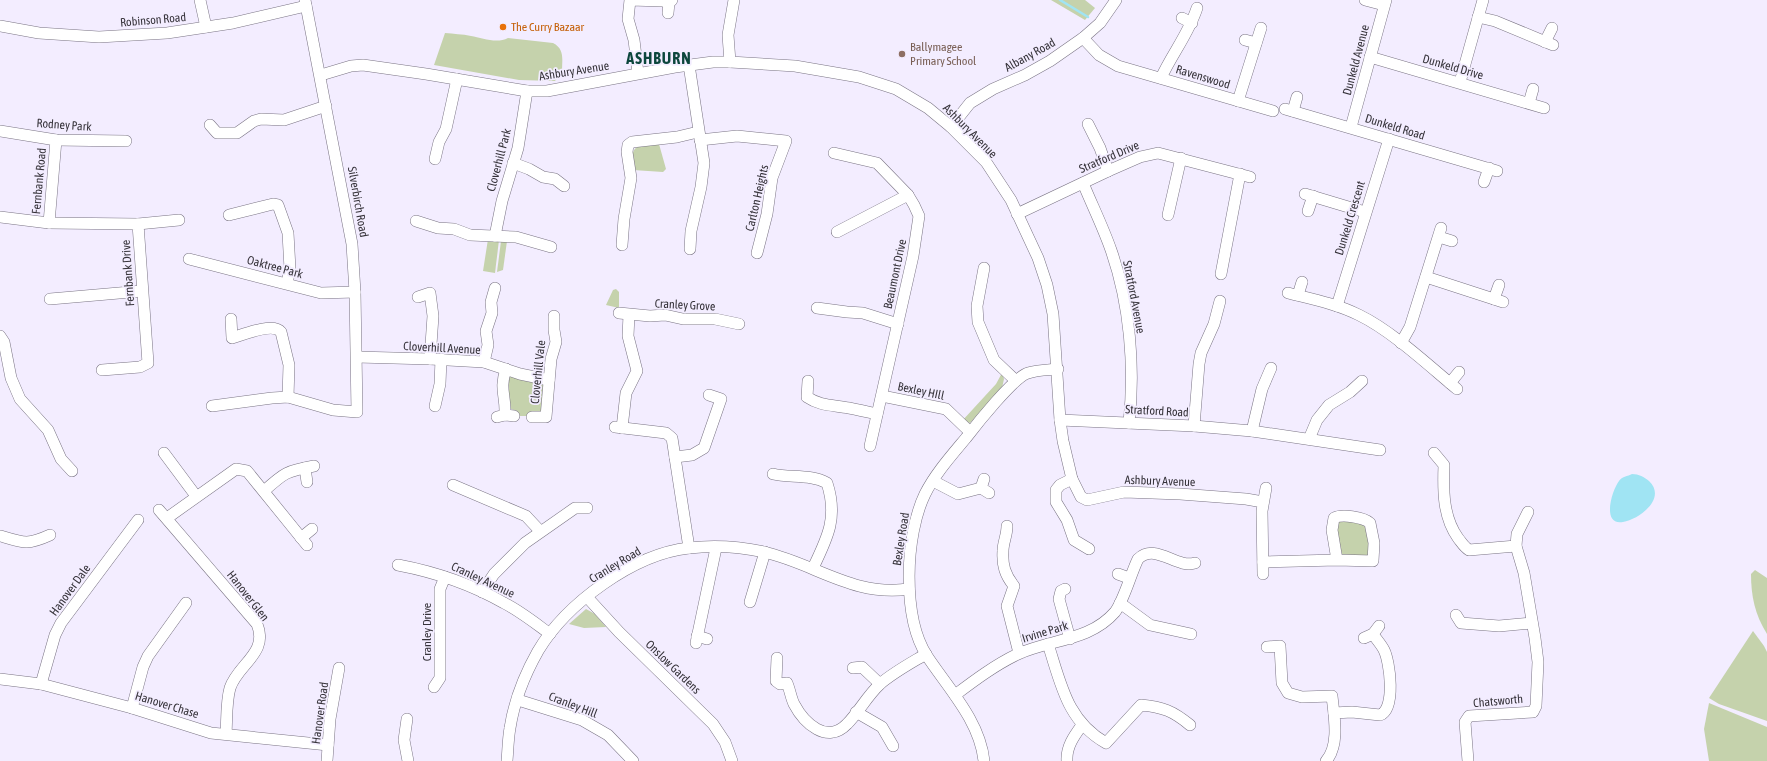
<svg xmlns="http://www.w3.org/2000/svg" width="1767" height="761" viewBox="0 0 1767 761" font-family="'Asap Condensed',sans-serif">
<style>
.green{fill:#c5d2ac}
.water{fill:#a0e4f3}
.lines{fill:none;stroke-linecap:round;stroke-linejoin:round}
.stream{stroke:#a0e4f3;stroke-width:2.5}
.minor-casing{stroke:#7a7484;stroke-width:12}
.minor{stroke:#fff;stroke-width:11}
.food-dot{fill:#e8710a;stroke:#f3edff;stroke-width:1.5}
.education-dot{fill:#8d6e63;stroke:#f3edff;stroke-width:1.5}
.labels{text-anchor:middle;stroke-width:3.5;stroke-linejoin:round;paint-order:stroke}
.street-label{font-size:12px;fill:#36333a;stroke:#f3edff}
.food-label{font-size:12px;fill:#c56008;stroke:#f3edff;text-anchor:start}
.education-label{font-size:12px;fill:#785e54;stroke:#f3edff;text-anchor:start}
.district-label{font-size:16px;font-weight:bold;letter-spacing:1px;fill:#0d473d;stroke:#f3edff}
</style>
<rect width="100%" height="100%" fill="#f3edff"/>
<g class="green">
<path d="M 1051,0 L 1085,0 L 1095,8 L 1085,20 Z"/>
<path d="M 445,33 C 454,34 462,34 471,36 C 482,38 497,44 508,38 L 553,43 C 565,49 562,60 562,71 L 555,81 L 519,80 L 434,65 Z"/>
<path d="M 659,144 L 666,169 L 663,172 L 633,170 C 631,143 634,147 659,144 Z"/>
<path d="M 488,239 L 499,240 L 495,273 L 483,271 Z"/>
<path d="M 501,241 L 507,241 L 503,270 L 497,272 Z"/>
<path d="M 616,289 L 619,292 L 619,308 L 606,305 L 613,290 Z"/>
<path d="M 1002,373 L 1004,379 L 1002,388 L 970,423 L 962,421 L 996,384 Z"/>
<path d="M 508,376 L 544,384 L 542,410 L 540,412 L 530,412 L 528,416 L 519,416 L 517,411 L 511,409 L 504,385 Z"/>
<path d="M 1340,520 C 1371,524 1369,526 1368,556 L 1342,556 L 1341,554 L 1335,525 Z"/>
<path d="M 1755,570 L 1767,578 L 1767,634 C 1755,615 1751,596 1751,574 Z"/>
<path d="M 586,609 L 595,614 L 606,627 L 584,628 L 569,624 Z"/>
<path d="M 1753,631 L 1764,646 L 1767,652 L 1767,721 L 1719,704 L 1709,698 Z"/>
<path d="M 1709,703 L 1767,727 L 1767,761 L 1709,761 L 1704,729 Z"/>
</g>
<path class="water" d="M 1632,474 C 1639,474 1644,477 1649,481 C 1667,498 1640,519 1623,522 C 1601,526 1612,490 1619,481 C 1621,477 1628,476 1632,474 Z"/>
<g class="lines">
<path class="stream" d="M 1060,0 L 1088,17"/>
<g class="minor-casing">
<g id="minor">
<path d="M 200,0 L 206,27"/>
<path d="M 1365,0 L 1384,5"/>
<path d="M 668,13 L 669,3 L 672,0"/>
<path d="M 1478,17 L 1495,21 L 1553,45"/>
<path d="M 1182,18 L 1192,23"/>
<path d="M 0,26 L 39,33 L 99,37 L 167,33 L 233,23 L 306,6"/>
<path d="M 1083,38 L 1099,55 L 1118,66 L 1273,111"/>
<path d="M 1245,40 L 1256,43"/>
<path d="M 1545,42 L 1552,28"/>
<path d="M 1370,57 L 1544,108"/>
<path d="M 730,62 L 728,35 L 734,0"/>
<path d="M 689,65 L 704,163 L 701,187 L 691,231 L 690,249"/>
<path d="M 638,73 L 634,40 L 628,19 L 630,0 L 663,1 L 669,3"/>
<path d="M 321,75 L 351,66 L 363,65 L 426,74 L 527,91 L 547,91 L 675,67 L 713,62 L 730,62 L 795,66 L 859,77 L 896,89 L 928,108 L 951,127 L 986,162 L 1011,200 L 1038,258 L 1047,285 L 1053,314 L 1060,420 L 1063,441 L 1072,479 L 1081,497 L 1087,500 L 1124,492 L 1180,494 L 1246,499 L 1263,502"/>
<path d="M 1161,78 C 1172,54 1189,33 1197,8"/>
<path d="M 1460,82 L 1483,0"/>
<path d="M 1238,101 L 1261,28"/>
<path d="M 1529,103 L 1533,89"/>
<path d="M 1285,109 L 1497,171"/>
<path d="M 1293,111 L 1297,97"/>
<path d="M 1088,124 L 1100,148 L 1108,171"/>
<path d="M 210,125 L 217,133 L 237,133 L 254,121 L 261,119 L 284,120 L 326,106"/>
<path d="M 951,127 L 970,103 L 993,89 L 1025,75 L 1050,61 L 1083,38 L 1100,23 L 1116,0"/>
<path d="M 1351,127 L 1386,0"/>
<path d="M 0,131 L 56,140 L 126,141"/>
<path d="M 700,140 L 737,136 L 786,141 L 772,178 L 767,214 L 757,253"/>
<path d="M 834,153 L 877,163 L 908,195 L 914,205 L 919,216 L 913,256 L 870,446"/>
<path d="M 435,159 L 439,142 L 446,129 L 457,79"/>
<path d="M 513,163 L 529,169 L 543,177 L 555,179 L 564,186"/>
<path d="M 1484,182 L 1489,168"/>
<path d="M 1083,183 C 1092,205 1103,227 1111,250 C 1130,304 1135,367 1129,423"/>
<path d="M 1305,194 L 1365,212"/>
<path d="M 1308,211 L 1313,196"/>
<path d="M 1017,214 L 1108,171 L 1140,157 L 1158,153 L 1250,177"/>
<path d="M 229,215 L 273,204 L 278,205 L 288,233 L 290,269 L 287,283"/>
<path d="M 1168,215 L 1181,158"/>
<path d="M 0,217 L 49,223 L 56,140"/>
<path d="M 416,221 L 438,228 L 454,229 L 470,235 L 516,237 L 551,247"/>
<path d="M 49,223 L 138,224 L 148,363 L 140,367 L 102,370"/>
<path d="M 138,224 L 179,220"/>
<path d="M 837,232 L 908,195"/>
<path d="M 495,236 L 502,201 L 518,148 L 527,91"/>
<path d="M 1439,237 L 1452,241"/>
<path d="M 622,245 L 624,219 L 631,178 L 627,152 L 628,145 L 632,142 L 677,137 L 698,132"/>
<path d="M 189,259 L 321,293 L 355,292"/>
<path d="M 984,268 L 977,306 L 978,322 L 994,360 L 1015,380"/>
<path d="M 1221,274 L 1240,174"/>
<path d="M 1426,277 L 1503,302"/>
<path d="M 1288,293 C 1312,299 1337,304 1359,315 C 1392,331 1428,365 1457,389"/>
<path d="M 1298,295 L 1302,282"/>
<path d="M 418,297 L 430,293 L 433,316 L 430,359"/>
<path d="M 50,299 L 142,291"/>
<path d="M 1494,299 L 1499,285"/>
<path d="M 1337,306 L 1389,139"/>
<path d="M 817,308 L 847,312 L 863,313 L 898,324"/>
<path d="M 619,313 L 650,316 L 665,315 L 683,319 L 715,319 L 739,324"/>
<path d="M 231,319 L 232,338 C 242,335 273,322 281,332 L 289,365 L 288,397"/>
<path d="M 0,336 L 4,342 L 11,378 L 20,399 L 48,430 L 61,459 L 72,471"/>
<path d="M 1401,343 L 1410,327 L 1441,228"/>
<path d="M 357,357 L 430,359 L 484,362 L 520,374 L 549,380"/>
<path d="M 484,362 L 488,345 L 486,331 L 492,313 L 491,302 L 495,288"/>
<path d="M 808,381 L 807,397 C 820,406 833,405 849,408 C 859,410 868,412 877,414"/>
<path d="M 1450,383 L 1459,372"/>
<path d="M 882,396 L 946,409 L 970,432"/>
<path d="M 212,406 L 272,398 L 288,397 L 333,410 L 357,412 L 355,292 L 352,244 L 305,0"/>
<path d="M 435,406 L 440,384 L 441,359"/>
<path d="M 505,415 C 506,395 499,390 506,369"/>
<path d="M 497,417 L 505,415 L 514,416"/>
<path d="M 532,417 L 546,417 L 551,359 L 556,342 L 554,330 L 554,316"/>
<path d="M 1060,420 L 1194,426 L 1252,431 L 1380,450"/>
<path d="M 1194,426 L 1199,364 L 1201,353 L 1214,324 L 1220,301"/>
<path d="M 615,427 L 666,433 L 672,438 L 689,548"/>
<path d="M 622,428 L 626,393 L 637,371 L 628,336 L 629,315"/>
<path d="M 1252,431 L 1262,389 L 1271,368"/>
<path d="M 1309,439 L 1317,420 L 1329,405 L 1350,392 L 1362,381"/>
<path d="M 164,453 L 196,496"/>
<path d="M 1434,453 L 1444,465 C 1443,491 1443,517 1458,538 C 1462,543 1464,547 1469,550 L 1516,546"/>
<path d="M 675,457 L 692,455 L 704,448 L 721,399 L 709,395"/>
<path d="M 305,468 L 307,482"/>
<path d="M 773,474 C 790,478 811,474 827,483 C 838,517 828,537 813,568"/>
<path d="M 984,479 L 981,488 L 989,493"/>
<path d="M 1072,479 L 1060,485 L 1056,490 L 1056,502 L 1067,520 L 1074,540 L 1089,549"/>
<path d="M 933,481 L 958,494 L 981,488"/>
<path d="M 453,485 L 526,516 L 540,531"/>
<path d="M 264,491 C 284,473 286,471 314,466"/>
<path d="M 159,510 L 257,624 C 269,653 238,664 230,688 C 226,702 227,720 226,734"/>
<path d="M 167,518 L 236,469 L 247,471 L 307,545"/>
<path d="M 1007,526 C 1007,536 1003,542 1003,551 C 1002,565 1005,575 1014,586 L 1007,606 L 1019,653"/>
<path d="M 1,536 C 24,543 28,545 50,535"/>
<path d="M 301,538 L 312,529"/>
<path d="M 1263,562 L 1337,560 L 1373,561 L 1374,543 L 1370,523 C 1363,517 1342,514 1334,518 L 1332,530 L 1337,560"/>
<path d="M 398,565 C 435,572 471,584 504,603 C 520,611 535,623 550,634"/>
<path d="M 1118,574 L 1129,578"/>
<path d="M 1263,574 L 1262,511 L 1266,488"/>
<path d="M 1065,589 L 1061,591 L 1059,599 L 1070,639"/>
<path d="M 482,592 L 494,574 L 525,543 L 575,508 L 587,508"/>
<path d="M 587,597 L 619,632 L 713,724 L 725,742 L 732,761"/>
<path d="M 750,602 L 765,552"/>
<path d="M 1120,603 L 1150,625 L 1191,634"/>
<path d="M 1456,615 L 1461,623 L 1499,626 L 1532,623"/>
<path d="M 697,636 L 707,639"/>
<path d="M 1364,638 L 1373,634 L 1379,626"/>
<path d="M 696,643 L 716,548"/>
<path d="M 1048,644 C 1061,684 1067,721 1106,743 L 1141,705 C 1163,707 1173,711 1190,725"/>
<path d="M 1267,647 L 1280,646 L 1282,683 L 1288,693 L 1302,697 L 1332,696 C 1334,716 1340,745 1326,761"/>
<path d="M 777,658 L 776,681 L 780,684 L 787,683 C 790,690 791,698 794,704 C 804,723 827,745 847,724 C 859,712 867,696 880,684 C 894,672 911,663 926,654"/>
<path d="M 853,668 L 862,667 L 880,684"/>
<path d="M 0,679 L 41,684 L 132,708 L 211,733 L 328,745"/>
<path d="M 41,684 L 55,635 L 61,623 L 138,520"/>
<path d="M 434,687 L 440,678 L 440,589 L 445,577"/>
<path d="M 955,695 C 975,680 995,665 1018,654 C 1051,639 1090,641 1115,612 C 1124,600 1131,573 1138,559 C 1156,542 1176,569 1195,563"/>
<path d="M 518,700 L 582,720 L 608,735 L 633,761"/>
<path d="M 132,708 L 143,667 L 148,656 L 186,603"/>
<path d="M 856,712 L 882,727 L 893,746"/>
<path d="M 1334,713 L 1352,712 L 1380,715 C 1396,709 1390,662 1384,650 C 1381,644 1376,639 1373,634"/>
<path d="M 407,719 L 404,740 L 408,761"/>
<path d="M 327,761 L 330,719 L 339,668"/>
<path d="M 507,761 C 508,750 508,739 510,728 C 514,702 525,674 538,651 C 566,604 633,554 689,548 C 713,545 741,547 764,552 C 816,564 853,597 909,589"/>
<path d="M 984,761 C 980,721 948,688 927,656 C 902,617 905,535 925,494 C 935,474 951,456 966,438 C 976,425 1014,377 1028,373 C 1037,370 1048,370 1058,369"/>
<path d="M 1067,761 C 1066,747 1074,736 1082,725"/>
<path d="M 1468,761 L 1465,722 L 1469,716 L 1533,712 L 1536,706 L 1538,662 L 1535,638 L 1524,573 L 1516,546 L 1517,534 L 1528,512"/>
</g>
</g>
<use href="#minor" class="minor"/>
</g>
<circle class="food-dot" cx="503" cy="27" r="4"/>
<circle class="education-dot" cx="902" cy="54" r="4"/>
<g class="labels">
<g class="street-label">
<text transform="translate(153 20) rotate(-5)" y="4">Robinson Road</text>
<text transform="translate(1030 55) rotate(-29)" y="4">Albany Road</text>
<text transform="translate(1356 60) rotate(-75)" y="4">Dunkeld Avenue</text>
<text transform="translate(1453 67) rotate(16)" y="4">Dunkeld Drive</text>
<text transform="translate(574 71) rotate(-9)" y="4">Ashbury Avenue</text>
<text transform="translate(1203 77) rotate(17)" y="4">Ravenswood</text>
<text transform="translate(64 125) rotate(4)" y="4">Rodney Park</text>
<text transform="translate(1395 127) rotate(17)" y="4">Dunkeld Road</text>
<text transform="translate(970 131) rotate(45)" y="4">Ashbury Avenue</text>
<text transform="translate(1109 157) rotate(-23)" y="4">Stratford Drive</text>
<text transform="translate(499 160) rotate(-75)" y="4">Cloverhill Park</text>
<text transform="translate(39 181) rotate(-85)" y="4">Fernbank Road</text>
<text transform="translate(757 198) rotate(-77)" y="4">Carlton Heights</text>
<text transform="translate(358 202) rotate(80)" y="4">Silverbirch Road</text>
<text transform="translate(1350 218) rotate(-73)" y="4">Dunkeld Crescent</text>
<text transform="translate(275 267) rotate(15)" y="4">Oaktree Park</text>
<text transform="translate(128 273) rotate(-94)" y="4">Fernbank Drive</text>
<text transform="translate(895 274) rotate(-78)" y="4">Beaumont Drive</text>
<text transform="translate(1134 297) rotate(79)" y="4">Stratford Avenue</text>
<text transform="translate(685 305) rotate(3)" y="4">Cranley Grove</text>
<text transform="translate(442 348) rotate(3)" y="4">Cloverhill Avenue</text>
<text transform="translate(538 372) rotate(-84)" y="4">Cloverhill Vale</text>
<text transform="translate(921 391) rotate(12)" y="4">Bexley HIll</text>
<text transform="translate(1157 411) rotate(3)" y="4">Stratford Road</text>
<text transform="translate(1160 481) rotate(2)" y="4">Ashbury Avenue</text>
<text transform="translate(901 539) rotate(-81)" y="4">Bexley Road</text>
<text transform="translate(615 565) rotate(-31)" y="4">Cranley Road</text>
<text transform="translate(483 580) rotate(25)" y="4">Cranley Avenue</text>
<text transform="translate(70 590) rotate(-54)" y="4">Hanover Dale</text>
<text transform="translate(248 596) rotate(52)" y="4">Hanover Glen</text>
<text transform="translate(427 632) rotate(-90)" y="4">Cranley Drive</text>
<text transform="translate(1045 632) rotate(-17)" y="4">Irvine Park</text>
<text transform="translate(673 667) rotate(44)" y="4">Onslow Gardens</text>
<text transform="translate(1498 701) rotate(-5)" y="4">Chatsworth</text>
<text transform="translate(167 705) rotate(17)" y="4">Hanover Chase</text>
<text transform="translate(573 705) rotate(21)" y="4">Cranley Hill</text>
<text transform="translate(320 713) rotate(-82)" y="4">Hanover Road</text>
</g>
<g class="food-label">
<text x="511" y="31">The Curry Bazaar</text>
</g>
<g class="education-label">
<text x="910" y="51">Ballymagee<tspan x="910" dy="14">Primary School</tspan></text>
</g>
<g class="district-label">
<text x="659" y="64">ASHBURN</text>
</g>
</g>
</svg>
